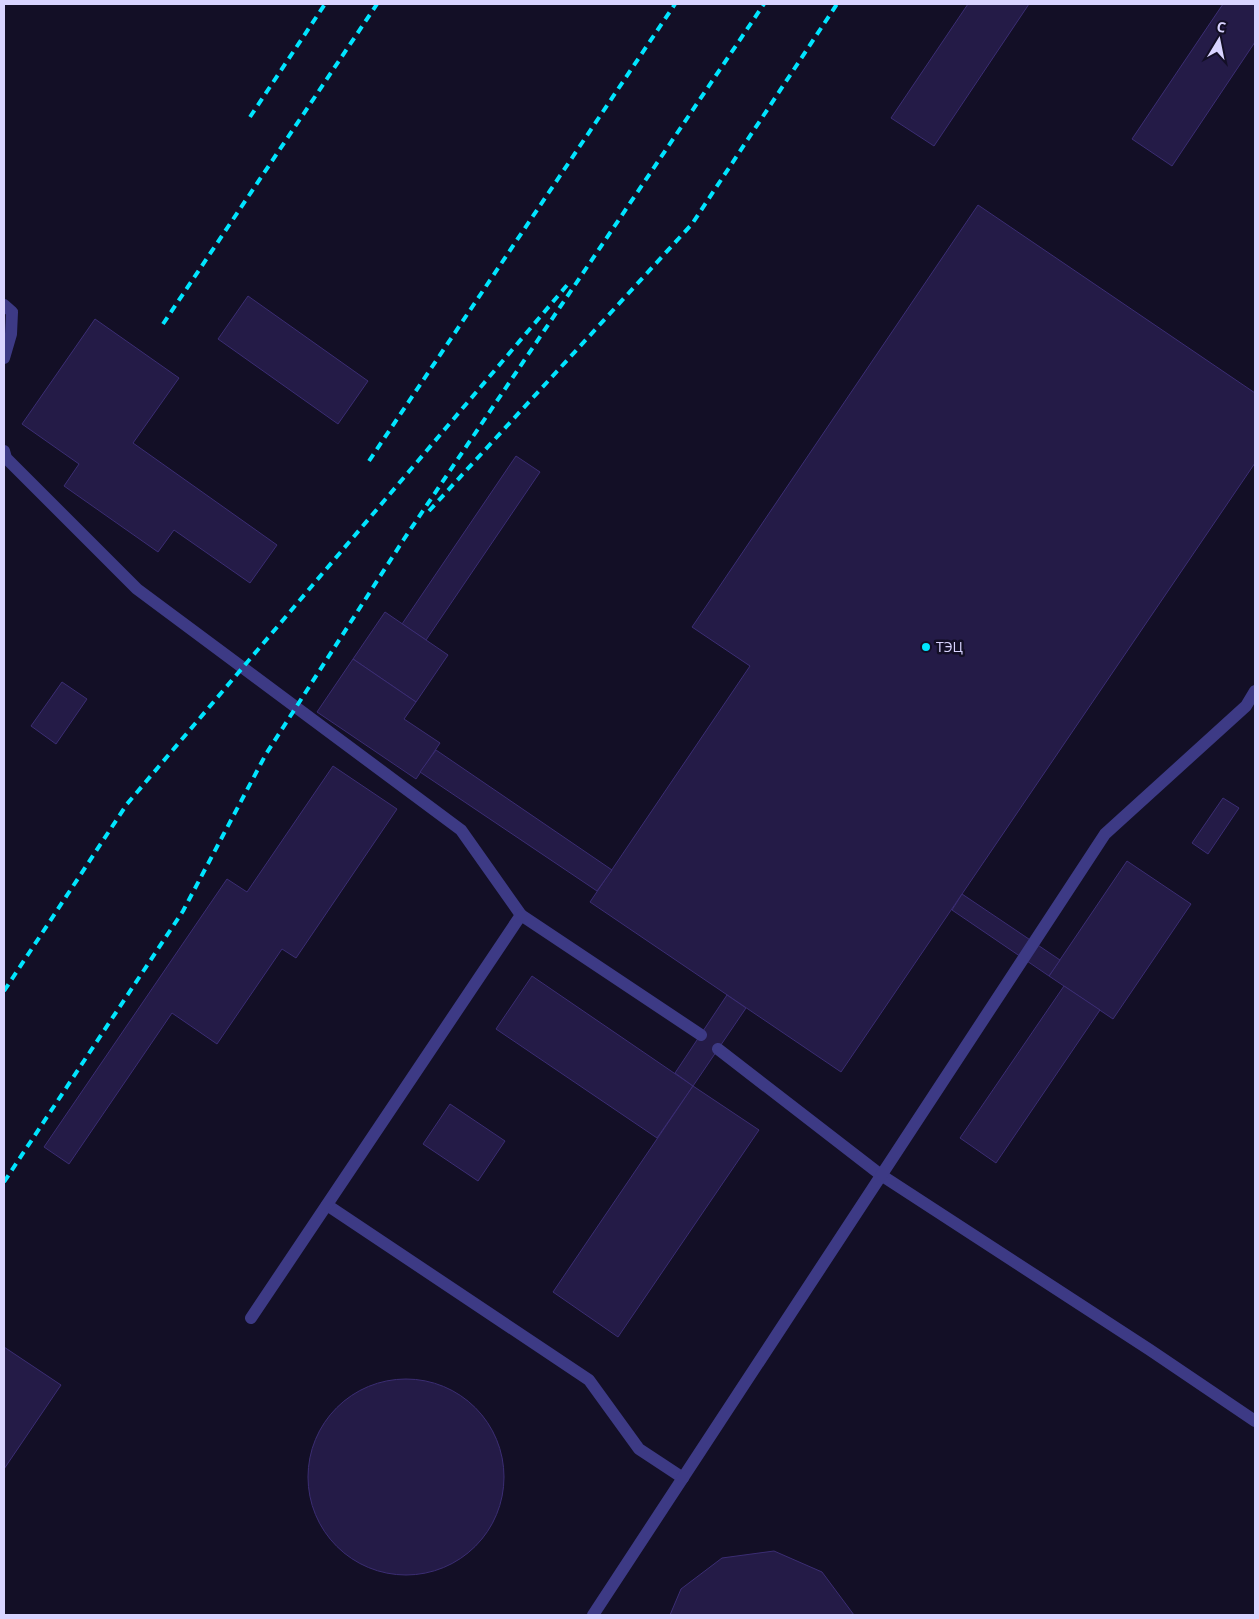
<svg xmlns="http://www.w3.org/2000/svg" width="1259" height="1619" viewBox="0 0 1259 1619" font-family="'Open Sans',sans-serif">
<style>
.building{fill:#241b47;stroke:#3b2d73}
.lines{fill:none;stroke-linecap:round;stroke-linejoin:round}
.service{stroke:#3d3a85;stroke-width:12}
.rail{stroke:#00e5ff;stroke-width:4;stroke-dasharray:8 6;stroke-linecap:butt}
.poi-dot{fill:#00e5ff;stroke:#130f26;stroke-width:2}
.labels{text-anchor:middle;stroke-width:5;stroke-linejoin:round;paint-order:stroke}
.poi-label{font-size:14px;fill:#d9d4ff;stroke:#130f26;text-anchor:start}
</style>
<rect width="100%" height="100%" fill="#130f26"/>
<g class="building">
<path d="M 968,4 L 1029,4 L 934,146 L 891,118 Z"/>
<path d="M 1223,4 L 1255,4 L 1255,42 L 1172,166 L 1132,139 Z"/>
<path d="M 978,205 L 1255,393 L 1255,463 L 841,1072 L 590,902 L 750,666 L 692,627 Z"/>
<path d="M 248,296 L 368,381 L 338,424 L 218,339 Z"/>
<path d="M 95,319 L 179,378 L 133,443 L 277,545 L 250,583 L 174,530 L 158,552 L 64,486 L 79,464 L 22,424 Z"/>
<path d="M 516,456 L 540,472 L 426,640 L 402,624 Z"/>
<path d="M 385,612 L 448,655 L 416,702 L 353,659 Z"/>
<path d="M 353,659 L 416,702 L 404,719 L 440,743 L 416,779 L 317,712 Z"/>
<path d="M 62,682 L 87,699 L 56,744 L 31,726 Z"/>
<path d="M 436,750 L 612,870 L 597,891 L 420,772 Z"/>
<path d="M 333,766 L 397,809 L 296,958 L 282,949 L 217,1044 L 172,1013 L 69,1164 L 44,1147 L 227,879 L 247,892 Z"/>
<path d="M 1223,798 L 1239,808 L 1208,854 L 1192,843 Z"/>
<path d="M 1127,861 L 1191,904 L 1113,1019 L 1049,976 Z"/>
<path d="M 962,894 L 1060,960 L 1049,976 L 952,910 Z"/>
<path d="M 532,976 L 693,1086 L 657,1138 L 496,1029 Z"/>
<path d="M 1064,986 L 1100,1010 L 996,1163 L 960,1138 Z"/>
<path d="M 727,995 L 746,1008 L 693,1086 L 675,1073 Z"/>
<path d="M 693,1086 L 759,1130 L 618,1337 L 553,1292 Z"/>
<path d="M 450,1104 L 505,1141 L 478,1181 L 423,1144 Z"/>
<path d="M 4,1347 L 61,1385 L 4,1469 Z"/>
<circle cx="406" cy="1477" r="98"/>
<path d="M 774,1551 L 822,1572 L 854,1615 L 670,1615 L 681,1589 L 722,1558 Z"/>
</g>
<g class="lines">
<g class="service">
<path d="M 4,305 L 12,312 L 11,334 L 4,358"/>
<path d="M 4,451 L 6,458 L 137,589 L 461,830 L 521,915"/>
<path d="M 718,1049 L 881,1175 L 1150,1350 L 1255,1421"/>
<path d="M 327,1205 L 589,1380 L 639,1449 L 683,1478"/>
<path d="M 251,1318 L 521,915 L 701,1035"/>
<path d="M 593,1615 L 1105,834 L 1246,706 L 1255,691"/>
</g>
<g class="rail">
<path d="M 250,117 L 325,4"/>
<path d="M 163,324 L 377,4"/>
<path d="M 369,461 L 675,4"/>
<path d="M 429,511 L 692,224 L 837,4"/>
<path d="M 4,991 L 127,804 L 568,284"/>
<path d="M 4,1182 L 183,911 L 266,754 L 404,539 L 764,4"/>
</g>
</g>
<circle class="poi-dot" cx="926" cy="647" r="5"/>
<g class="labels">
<g class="poi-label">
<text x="936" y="652">ТЭЦ</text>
</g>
</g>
<rect width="1259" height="1619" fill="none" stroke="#d9d4ff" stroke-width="10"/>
<g transform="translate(1219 40) rotate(10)" stroke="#130f26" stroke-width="4" paint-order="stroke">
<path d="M0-4L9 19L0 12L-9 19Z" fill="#d9d4ff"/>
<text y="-8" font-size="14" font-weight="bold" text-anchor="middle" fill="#d9d4ff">С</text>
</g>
</svg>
